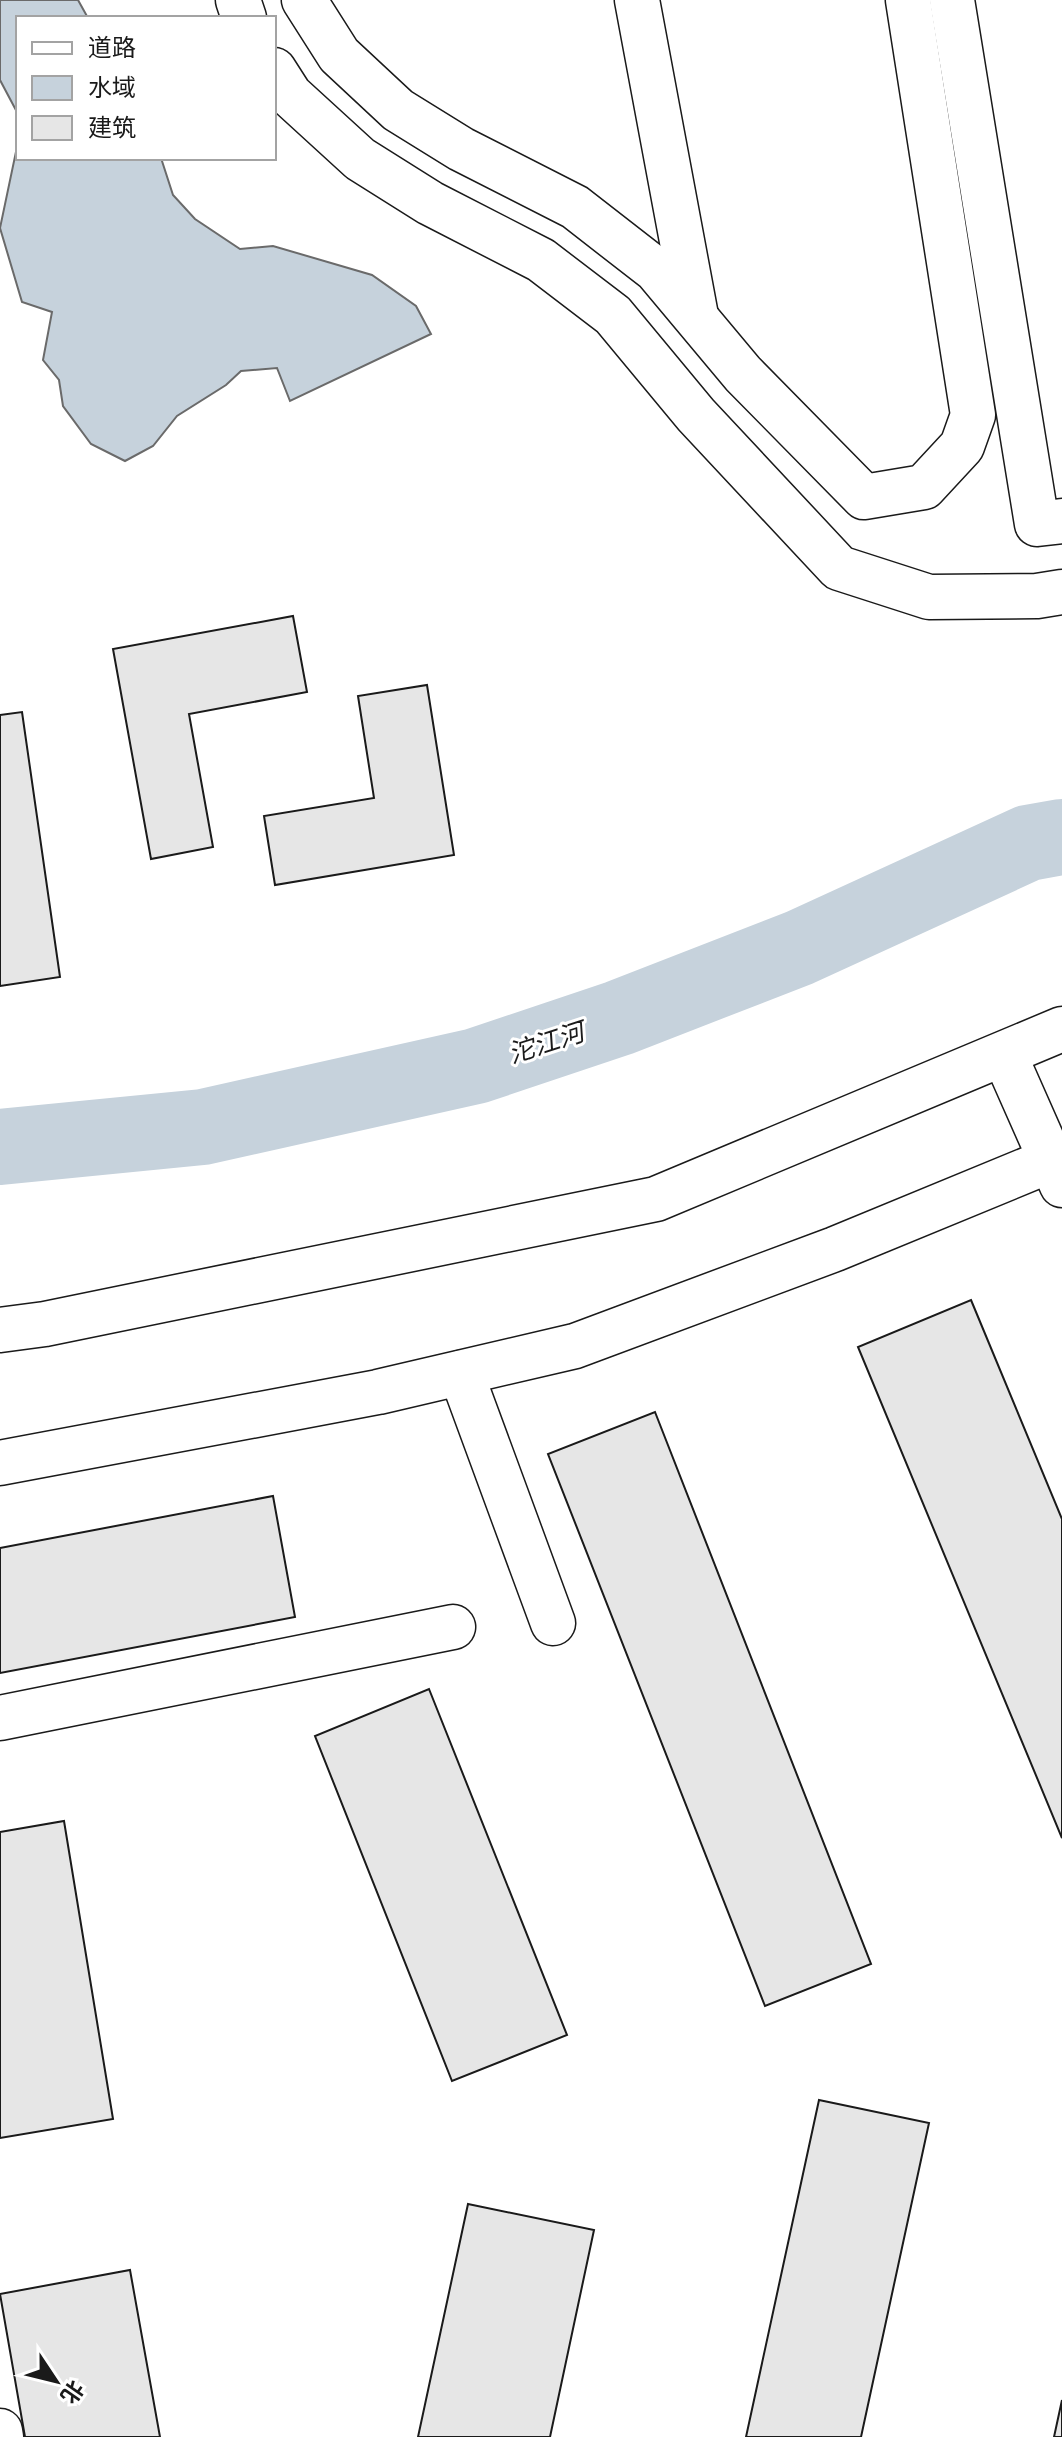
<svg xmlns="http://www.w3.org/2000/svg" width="1062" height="2437" viewBox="0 0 1062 2437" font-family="Rubik,'Noto Sans SC',sans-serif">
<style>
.water{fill:#c6d2dc;stroke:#6a6a6a;stroke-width:2}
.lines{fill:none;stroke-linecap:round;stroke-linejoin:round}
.river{stroke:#c6d2dc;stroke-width:76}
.building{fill:#e6e6e6;stroke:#1a1a1a;stroke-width:2}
.minor-casing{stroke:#1a1a1a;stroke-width:47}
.minor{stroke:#fff;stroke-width:44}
.labels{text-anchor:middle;stroke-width:6;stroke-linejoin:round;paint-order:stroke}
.water-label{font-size:26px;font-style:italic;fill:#1a1a1a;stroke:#fff}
</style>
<rect width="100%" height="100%" fill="#fff"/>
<path class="water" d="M 0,0 L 78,0 L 88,18 L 18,18 L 18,158 L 161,158 L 173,195 L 195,219 L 240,249 L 273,246 L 372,275 L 416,306 L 431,334 L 290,401 L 277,368 L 241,371 L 226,385 L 177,416 L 153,446 L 125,461 L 91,444 L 63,406 L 59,380 L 43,360 L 52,312 L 22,302 L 0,228 L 17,147 L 18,114 L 0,80 Z"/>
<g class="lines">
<path class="river" d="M 0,1147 L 203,1127 L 476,1066 L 619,1018 L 799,948 L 1028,843 L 1062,837"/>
</g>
<g class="building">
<path d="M 293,616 L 307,692 L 189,714 L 213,847 L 151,859 L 113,649 Z"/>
<path d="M 427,685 L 454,855 L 275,885 L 264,816 L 374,798 L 358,696 Z"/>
<path d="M 22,712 L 60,977 L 0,986 L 0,715 Z"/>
<path d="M 971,1300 L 1062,1519 L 1062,1838 L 858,1347 Z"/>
<path d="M 655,1412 L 871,1964 L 765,2006 L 548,1454 Z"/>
<path d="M 273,1496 L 295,1617 L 0,1673 L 0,1548 Z"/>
<path d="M 429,1689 L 567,2035 L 452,2081 L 315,1736 Z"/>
<path d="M 64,1821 L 113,2119 L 0,2138 L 0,1832 Z"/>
<path d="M 819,2100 L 929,2123 L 861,2437 L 746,2437 Z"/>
<path d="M 468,2204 L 594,2230 L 550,2437 L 418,2437 Z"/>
<path d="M 130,2270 L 160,2437 L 25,2437 L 0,2294 Z"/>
<path d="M 1062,2400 L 1062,2437 L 1054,2437 Z"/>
</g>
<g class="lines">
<g class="minor-casing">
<g id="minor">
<path d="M 238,0 L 244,18"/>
<path d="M 304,0 L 339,55 L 398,110 L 461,149 L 575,207 L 656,270 L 743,374 L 864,497 L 924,487 L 962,446 L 973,415 L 908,0"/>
<path d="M 637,0 L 696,316"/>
<path d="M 952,0 L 1037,524 L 1062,521"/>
<path d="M 274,70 L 290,95 L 360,159 L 430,203 L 541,260 L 613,315 L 696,415 L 839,568 L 929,597 L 1037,596 L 1062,592"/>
<path d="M 1004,1054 L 1062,1185"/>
<path d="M 0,1330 L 45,1324 L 656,1199 L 1062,1029"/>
<path d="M 461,1373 L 553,1623"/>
<path d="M 0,1463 L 378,1392 L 575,1346 L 835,1249 L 1051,1160"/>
<path d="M 0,1718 L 453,1627"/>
<path d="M 0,2431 L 1,2437"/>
</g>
</g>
<use href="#minor" class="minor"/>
</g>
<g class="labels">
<g class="water-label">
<text transform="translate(546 1043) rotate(-18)" y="9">沱江河</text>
</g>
</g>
<rect x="16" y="16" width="260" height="144" fill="#ffffff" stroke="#a3a3a3" stroke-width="2"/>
<rect x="32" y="42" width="40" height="12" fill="#ffffff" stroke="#a3a3a3" stroke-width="2"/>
<text x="88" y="56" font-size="24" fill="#1a1a1a">道路</text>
<rect x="32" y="76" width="40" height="24" fill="#c6d2dc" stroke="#a3a3a3" stroke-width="2"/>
<text x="88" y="96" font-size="24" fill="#1a1a1a">水域</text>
<rect x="32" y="116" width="40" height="24" fill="#e6e6e6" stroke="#a3a3a3" stroke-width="2"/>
<text x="88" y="136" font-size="24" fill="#1a1a1a">建筑</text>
<g transform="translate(56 2381) rotate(125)" stroke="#ffffff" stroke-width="6" paint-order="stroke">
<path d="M0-6L14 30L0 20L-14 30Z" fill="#1a1a1a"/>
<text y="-12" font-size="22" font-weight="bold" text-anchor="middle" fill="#1a1a1a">北</text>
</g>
</svg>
